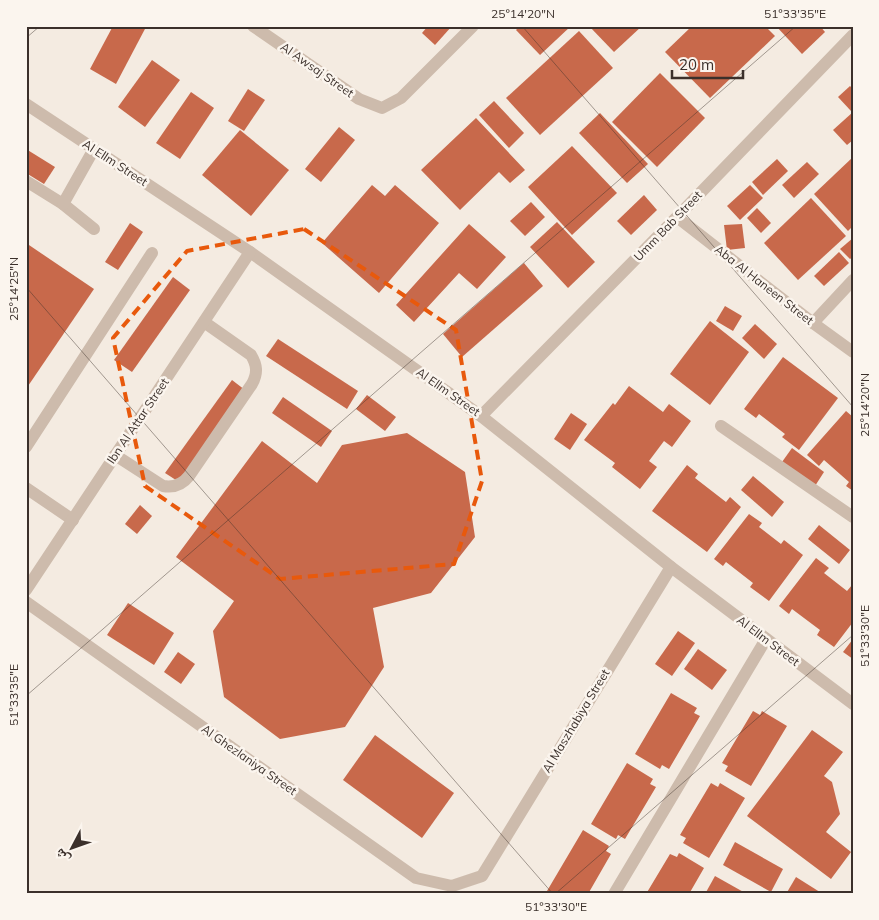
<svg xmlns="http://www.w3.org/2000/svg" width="879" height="920" viewBox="0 0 879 920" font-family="Mulish,'Noto Naskh Arabic',sans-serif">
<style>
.building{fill:#c8694b}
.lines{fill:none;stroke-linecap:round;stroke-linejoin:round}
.minor{stroke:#cdbbac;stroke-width:12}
.marked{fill:none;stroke:#e8590c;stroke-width:4;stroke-dasharray:10 6;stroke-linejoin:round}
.ticks{fill:none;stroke:#3b302b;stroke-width:1;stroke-opacity:0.45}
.labels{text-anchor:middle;stroke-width:5;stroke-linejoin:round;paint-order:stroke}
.street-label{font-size:12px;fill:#3b302b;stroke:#fbf5ee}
.neatline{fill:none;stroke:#3b302b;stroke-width:2}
.ticks-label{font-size:12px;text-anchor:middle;fill:#3b302b}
</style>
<rect width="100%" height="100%" fill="#f4ebe1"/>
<g class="building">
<path d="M 113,26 L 144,26 L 146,27 L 116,84 L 90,69 Z"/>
<path d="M 428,26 L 452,26 L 435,45 L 422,33 Z"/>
<path d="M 520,26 L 571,26 L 540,55 L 516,30 Z"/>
<path d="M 589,26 L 642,26 L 614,52 Z"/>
<path d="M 692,26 L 765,26 L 775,36 L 710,98 L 665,52 Z"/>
<path d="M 776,26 L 820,26 L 825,32 L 802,54 Z"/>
<path d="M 579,31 L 613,68 L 540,135 L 506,98 Z"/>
<path d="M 152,60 L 180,80 L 145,127 L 118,107 Z"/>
<path d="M 660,73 L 705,118 L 657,167 L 612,122 Z"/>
<path d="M 850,86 L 853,89 L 853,110 L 851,111 L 838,97 Z"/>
<path d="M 248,89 L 265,100 L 244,131 L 228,121 Z"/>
<path d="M 191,92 L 214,108 L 180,159 L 156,143 Z"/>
<path d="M 494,101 L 524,133 L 509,148 L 479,115 Z"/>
<path d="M 853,112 L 853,140 L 847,145 L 833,130 Z"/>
<path d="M 600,113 L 648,164 L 627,183 L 579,133 Z"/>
<path d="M 476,118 L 525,170 L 510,183 L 499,172 L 460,210 L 421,170 Z"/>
<path d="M 339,127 L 355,140 L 321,182 L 305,169 Z"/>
<path d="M 240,130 L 289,170 L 251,216 L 202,175 Z"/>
<path d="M 572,146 L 617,193 L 572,235 L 528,187 Z"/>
<path d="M 26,149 L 55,167 L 44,184 L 26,173 Z"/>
<path d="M 853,157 L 853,226 L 848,231 L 814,194 Z"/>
<path d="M 777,159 L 788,171 L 763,195 L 752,182 Z"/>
<path d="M 807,162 L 819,174 L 794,198 L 782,185 Z"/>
<path d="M 372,185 L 385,196 L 395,185 L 439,223 L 379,293 L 322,243 Z"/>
<path d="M 750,185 L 763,198 L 740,220 L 727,206 Z"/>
<path d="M 644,195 L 657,210 L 631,235 L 617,221 Z"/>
<path d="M 811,198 L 846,236 L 798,280 L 764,243 Z"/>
<path d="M 531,202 L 545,217 L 525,236 L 510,221 Z"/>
<path d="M 757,208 L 771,223 L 761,233 L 747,218 Z"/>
<path d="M 557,222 L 595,262 L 568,288 L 530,247 Z"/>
<path d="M 130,223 L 143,232 L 118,270 L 105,262 Z"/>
<path d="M 469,224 L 506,257 L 477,289 L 459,273 L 414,322 L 396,305 Z"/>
<path d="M 742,224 L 745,248 L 727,250 L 724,225 Z"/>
<path d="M 853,238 L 853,257 L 850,259 L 840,249 Z"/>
<path d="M 26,243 L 94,289 L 26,389 Z"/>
<path d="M 839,252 L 849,263 L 824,286 L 814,276 Z"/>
<path d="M 524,263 L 543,286 L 462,357 L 443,334 Z"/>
<path d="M 173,277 L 190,290 L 132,372 L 114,360 Z"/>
<path d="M 725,306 L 742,316 L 733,331 L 716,321 Z"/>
<path d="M 710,321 L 749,352 L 710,405 L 670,374 Z"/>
<path d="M 755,324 L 777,344 L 764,359 L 742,338 Z"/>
<path d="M 278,339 L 358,391 L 347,409 L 266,356 Z"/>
<path d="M 783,357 L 838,398 L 799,450 L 782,437 L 785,434 L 759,414 L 756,418 L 744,409 Z"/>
<path d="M 232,380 L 245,390 L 179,482 L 165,473 Z"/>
<path d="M 629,386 L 663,412 L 669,404 L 691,421 L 672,447 L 664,441 L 649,461 L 657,467 L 640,489 L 612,467 L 615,463 L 584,440 L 613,403 L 615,405 Z"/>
<path d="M 367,395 L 396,417 L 385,431 L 356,409 Z"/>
<path d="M 283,397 L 332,431 L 321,447 L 272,413 Z"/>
<path d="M 846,411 L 853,417 L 853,491 L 846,486 L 849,482 L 824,460 L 819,466 L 807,455 Z"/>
<path d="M 571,413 L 587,424 L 570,450 L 554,439 Z"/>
<path d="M 407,433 L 465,472 L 475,537 L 431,593 L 373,608 L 384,667 L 345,727 L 280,739 L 224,697 L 213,631 L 234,601 L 176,557 L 262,441 L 317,483 L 342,445 Z"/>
<path d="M 792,448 L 824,472 L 815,486 L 782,462 Z"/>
<path d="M 687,465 L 698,474 L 695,478 L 726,502 L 730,497 L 741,507 L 707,552 L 652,511 Z"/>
<path d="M 753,476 L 784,502 L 772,517 L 741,490 Z"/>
<path d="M 140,505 L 152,516 L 137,534 L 125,524 Z"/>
<path d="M 749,514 L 762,523 L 759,527 L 781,544 L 784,540 L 803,555 L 769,601 L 750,587 L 753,583 L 726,562 L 723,566 L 714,559 Z"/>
<path d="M 819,525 L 850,550 L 839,564 L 808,539 Z"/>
<path d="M 816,558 L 829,568 L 824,573 L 847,591 L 852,585 L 853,586 L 853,622 L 834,647 L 817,635 L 820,630 L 792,609 L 789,614 L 779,606 Z"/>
<path d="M 128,603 L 174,633 L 154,665 L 107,635 Z"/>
<path d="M 678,631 L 695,643 L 672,676 L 655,664 Z"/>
<path d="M 853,639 L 853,659 L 843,652 Z"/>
<path d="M 698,649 L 727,670 L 712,690 L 684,669 Z"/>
<path d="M 178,652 L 195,664 L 181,684 L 164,672 Z"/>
<path d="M 671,693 L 697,708 L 694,713 L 700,716 L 669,769 L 662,765 L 660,769 L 635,754 Z"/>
<path d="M 753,711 L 760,715 L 762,711 L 787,726 L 751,786 L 725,771 L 728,766 L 722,763 Z"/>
<path d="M 812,730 L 843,752 L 824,776 L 832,782 L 840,814 L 826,832 L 851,852 L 831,879 L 747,816 Z"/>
<path d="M 375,735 L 454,793 L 422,838 L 343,780 Z"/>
<path d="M 627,763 L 653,779 L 650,784 L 656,787 L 625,839 L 618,835 L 616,839 L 591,824 Z"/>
<path d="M 711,783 L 718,787 L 720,783 L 745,798 L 709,858 L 683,843 L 686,838 L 680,835 Z"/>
<path d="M 583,830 L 609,846 L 606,851 L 611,854 L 588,894 L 551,894 L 547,891 Z"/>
<path d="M 735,842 L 783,869 L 771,892 L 723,865 Z"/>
<path d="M 679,853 L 704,868 L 689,894 L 646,894 L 670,854 L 677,857 Z"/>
<path d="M 715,876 L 747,894 L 705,894 Z"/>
<path d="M 796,877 L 823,894 L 786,894 Z"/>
</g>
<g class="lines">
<g class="minor">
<path d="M 253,26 L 359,99 L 382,108 L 401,98 L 473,26"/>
<path d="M 26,104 L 250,252 L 481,416 L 671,567 L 853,704"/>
<path d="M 26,181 L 63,204 L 94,229"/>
<path d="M 63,204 L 94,149"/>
<path d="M 677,217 L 813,323 L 853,352"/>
<path d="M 813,323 L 853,280"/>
<path d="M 481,416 L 677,217 L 853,35"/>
<path d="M 721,426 L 853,517"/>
<path d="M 26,447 L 152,253"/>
<path d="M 115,455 L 163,486 C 174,488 182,485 189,476 L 252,384 C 258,373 257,365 251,355 L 204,322"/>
<path d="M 26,488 L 73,520"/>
<path d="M 26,590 L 250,252"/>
<path d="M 26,602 L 416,878 L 452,886 L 482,876 L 671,567"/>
<path d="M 614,894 L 766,639"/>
</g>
</g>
<path class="marked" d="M 304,229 L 456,330 L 482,481 L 454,564 L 280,579 L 145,486 L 113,338 L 187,251 Z"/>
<path class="ticks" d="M 522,26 L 853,407M 26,38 L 40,26M 26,287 L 553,894M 26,696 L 796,26M 555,894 L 853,635"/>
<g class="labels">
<g class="street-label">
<text transform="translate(317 70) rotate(35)" y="4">Al Awsaj Street</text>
<text transform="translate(115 163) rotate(33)" y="4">Al Ellm Street</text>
<text transform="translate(668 226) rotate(-46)" y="4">Umm Bab Street</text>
<text transform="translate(764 285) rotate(38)" y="4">Aba Al Haneen Street</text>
<text transform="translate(448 392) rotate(35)" y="4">Al Ellm Street</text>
<text transform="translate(138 421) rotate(-56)" y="4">Ibn Al Attar Street</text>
<text transform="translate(768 641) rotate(37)" y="4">Al Ellm Street</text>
<text transform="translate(576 721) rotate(-59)" y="4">Al Maszhabiya Street</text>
<text transform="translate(249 760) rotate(35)" y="4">Al Ghezlaniya Street</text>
</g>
</g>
<rect width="879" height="920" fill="none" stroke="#fbf5ee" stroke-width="55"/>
<g transform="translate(72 848) rotate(229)" stroke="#fbf5ee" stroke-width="4" paint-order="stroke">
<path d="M0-4L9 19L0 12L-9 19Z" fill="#3b302b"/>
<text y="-8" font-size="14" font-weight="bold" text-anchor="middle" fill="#3b302b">ش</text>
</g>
<path d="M672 70v8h71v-8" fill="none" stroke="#3b302b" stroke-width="2.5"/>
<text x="679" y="70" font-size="15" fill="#3b302b" stroke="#fbf5ee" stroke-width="4" paint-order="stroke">20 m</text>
<rect x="28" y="28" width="824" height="864" class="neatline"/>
<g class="ticks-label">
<text x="523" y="18">25°14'20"N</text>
<text x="795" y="18">51°33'35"E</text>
<text transform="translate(14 289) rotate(-90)" y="4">25°14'25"N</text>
<text transform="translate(865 405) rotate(-90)" y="4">25°14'20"N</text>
<text transform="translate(865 636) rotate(-90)" y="4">51°33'30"E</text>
<text transform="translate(14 695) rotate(-90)" y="4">51°33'35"E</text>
<text x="556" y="911">51°33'30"E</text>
</g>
</svg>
